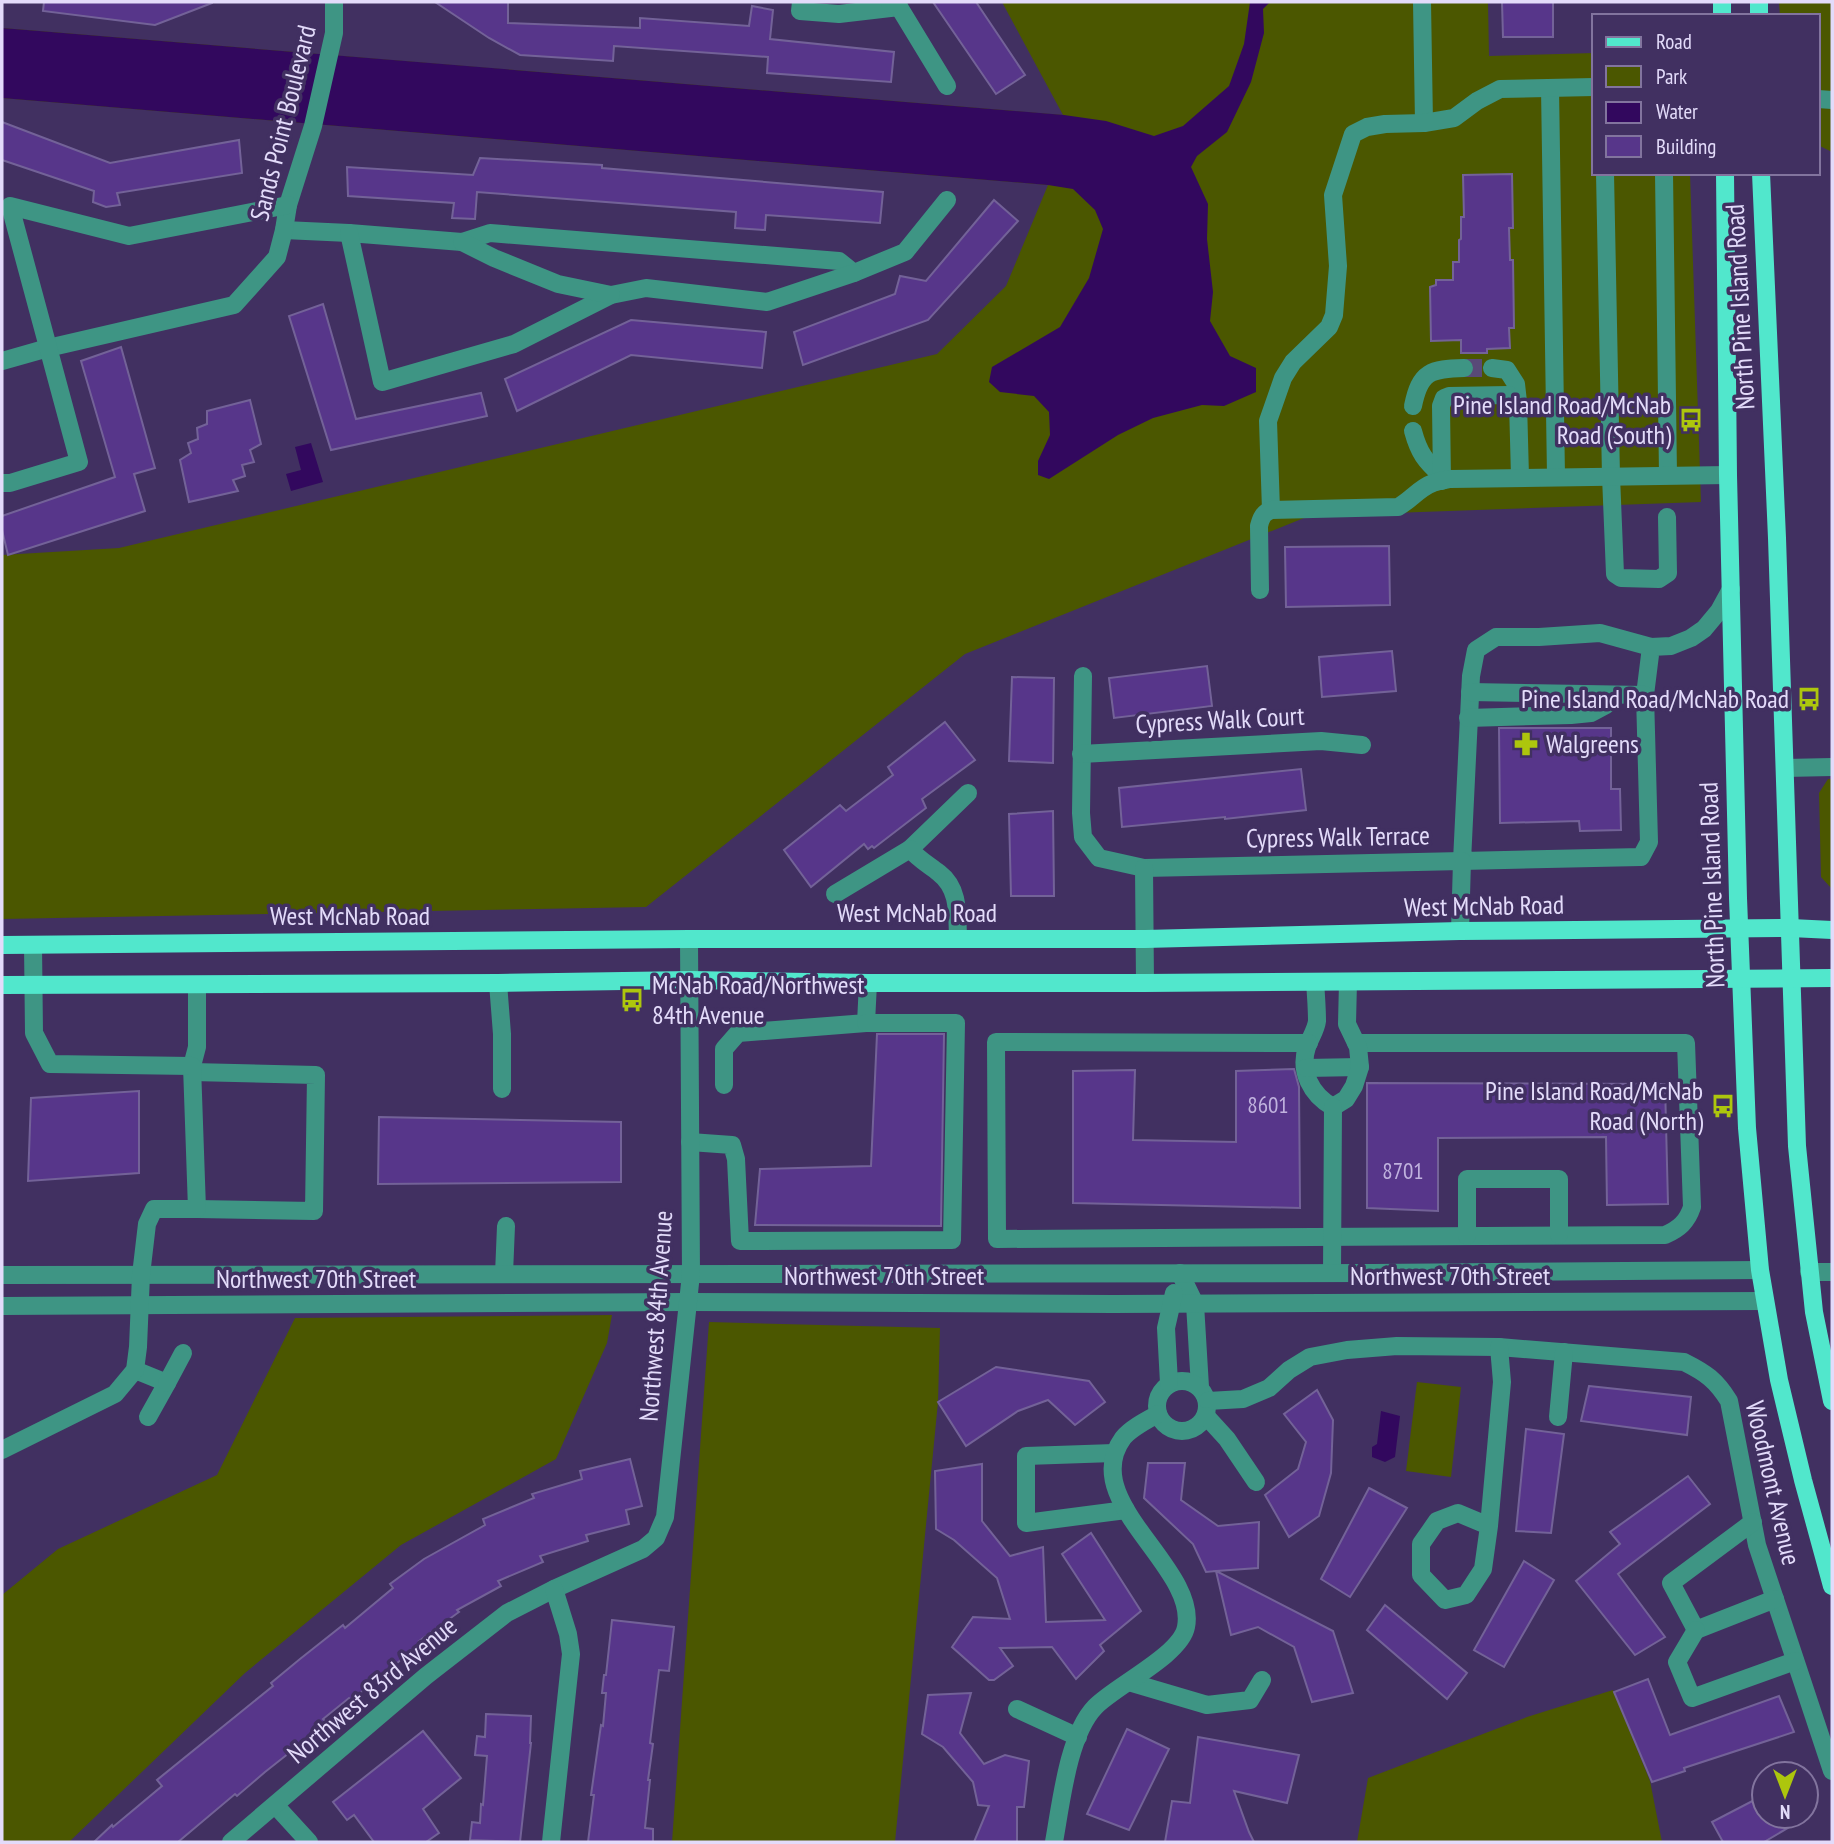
<svg xmlns="http://www.w3.org/2000/svg" width="1834" height="1844" viewBox="0 0 1834 1844" font-family="'PT Sans Narrow',sans-serif">
<style>
.green{fill:#4b5700}
.water{fill:#32085e}
.building{fill:#57368a;stroke:#736298;stroke-width:2}
.lines{fill:none;stroke-linecap:round;stroke-linejoin:round}
.minor-tunnel{stroke:#594a78;stroke-width:18;stroke-dasharray:18 9;stroke-linecap:butt}
.minor{stroke:#3e9584;stroke-width:18}
.major{stroke:#51e7cc;stroke-width:18}
.labels{text-anchor:middle;stroke-width:7;stroke-linejoin:round;paint-order:stroke}
.number-label{font-size:23px;fill:#c0b2de}
.street-label{font-size:26px;fill:#e3dbfa;stroke:#413061}
.poi-label{font-size:26px;fill:#e3dbfa;stroke:#413061;text-anchor:end}
</style>
<rect width="100%" height="100%" fill="#413061"/>
<g class="green">
<path d="M 1002,2 L 1488,2 L 1489,56 L 1594,53 L 1594,173 L 1690,173 L 1701,502 L 1309,516 L 965,654 L 646,907 L 2,919 L 2,555 L 119,548 L 937,354 L 1006,286 L 1048,185 L 2,98 L 2,28 L 1063,115 Z"/>
<path d="M 1779,2 L 1832,2 L 1832,152 L 1818,145 L 1818,16 L 1780,16 Z"/>
<path d="M 1828,779 L 1832,779 L 1832,889 L 1821,877 L 1819,793 Z"/>
<path d="M 612,1315 L 607,1343 L 556,1459 L 401,1545 L 245,1673 L 69,1842 L 2,1842 L 2,1595 L 58,1549 L 217,1475 L 295,1318 Z"/>
<path d="M 709,1322 L 940,1328 L 938,1402 L 895,1842 L 672,1842 Z"/>
<path d="M 1417,1382 L 1461,1387 L 1451,1477 L 1406,1471 Z"/>
<path d="M 1613,1690 L 1650,1781 L 1662,1842 L 1357,1842 L 1368,1778 L 1527,1717 Z"/>
</g>
<g class="water">
<path d="M 1250,2 L 1270,2 L 1263,9 L 1264,33 L 1251,82 L 1227,132 L 1197,156 L 1191,167 L 1208,204 L 1207,239 L 1213,292 L 1210,321 L 1230,356 L 1256,368 L 1256,392 L 1224,406 L 1202,405 L 1153,418 L 1118,435 L 1049,479 L 1038,475 L 1038,461 L 1050,435 L 1049,412 L 1034,396 L 1000,392 L 989,382 L 992,367 L 1060,327 L 1089,278 L 1103,229 L 1095,210 L 1073,189 L 1048,185 L 2,98 L 2,28 L 1064,115 L 1106,121 L 1154,136 L 1183,126 L 1229,86 L 1244,44 Z"/>
<path d="M 311,443 L 323,482 L 291,491 L 286,474 L 301,470 L 295,447 Z"/>
<path d="M 1381,1411 L 1400,1416 L 1395,1457 L 1385,1462 L 1372,1457 L 1372,1447 L 1377,1444 Z"/>
</g>
<g class="building">
<path d="M 44,2 L 212,2 L 212,3 L 155,25 L 43,11 Z"/>
<path d="M 435,2 L 508,2 L 508,23 L 640,28 L 640,18 L 749,26 L 752,6 L 773,10 L 770,39 L 894,52 L 891,82 L 767,73 L 768,57 L 614,46 L 613,61 L 520,55 L 489,38 Z"/>
<path d="M 933,2 L 976,2 L 1025,75 L 996,94 Z"/>
<path d="M 1502,2 L 1553,2 L 1553,37 L 1503,37 Z"/>
<path d="M 2,122 L 110,163 L 239,140 L 242,173 L 117,193 L 120,205 L 106,207 L 93,202 L 94,191 L 2,160 Z"/>
<path d="M 480,158 L 602,165 L 602,168 L 883,192 L 880,223 L 766,215 L 765,230 L 735,228 L 736,212 L 477,192 L 475,219 L 452,218 L 454,203 L 348,196 L 347,167 L 473,175 Z"/>
<path d="M 1512,174 L 1513,228 L 1509,228 L 1510,260 L 1513,260 L 1514,328 L 1509,328 L 1510,348 L 1487,349 L 1487,353 L 1461,353 L 1461,340 L 1431,341 L 1430,287 L 1436,285 L 1436,280 L 1453,280 L 1453,262 L 1459,262 L 1459,240 L 1461,239 L 1461,217 L 1464,217 L 1463,175 Z"/>
<path d="M 994,200 L 1018,221 L 928,320 L 803,365 L 794,332 L 895,294 L 900,276 L 926,281 Z"/>
<path d="M 323,304 L 356,419 L 481,393 L 487,416 L 331,450 L 289,316 Z"/>
<path d="M 631,320 L 766,332 L 762,368 L 631,355 L 517,411 L 505,379 Z"/>
<path d="M 121,347 L 155,468 L 134,474 L 145,511 L 8,555 L 2,530 L 2,516 L 115,477 L 81,361 Z"/>
<path d="M 250,400 L 261,444 L 250,450 L 254,462 L 242,465 L 245,476 L 233,480 L 238,491 L 189,502 L 180,460 L 191,453 L 188,443 L 198,439 L 197,428 L 207,424 L 207,411 Z"/>
<path d="M 1389,546 L 1390,605 L 1286,607 L 1285,547 Z"/>
<path d="M 1392,651 L 1396,691 L 1322,697 L 1319,657 Z"/>
<path d="M 1207,666 L 1212,706 L 1114,718 L 1109,678 Z"/>
<path d="M 1012,677 L 1054,678 L 1053,763 L 1009,761 Z"/>
<path d="M 945,722 L 975,760 L 922,799 L 926,808 L 874,848 L 872,846 L 868,849 L 864,844 L 811,887 L 784,850 L 840,805 L 846,811 L 893,775 L 888,767 Z"/>
<path d="M 1499,728 L 1611,728 L 1611,789 L 1620,789 L 1621,830 L 1580,831 L 1579,821 L 1500,823 Z"/>
<path d="M 1301,769 L 1306,810 L 1225,819 L 1225,817 L 1122,827 L 1119,788 Z"/>
<path d="M 1053,811 L 1054,896 L 1011,896 L 1009,814 Z"/>
<path d="M 877,1034 L 944,1034 L 941,1226 L 755,1225 L 760,1169 L 871,1166 Z"/>
<path d="M 1294,1069 L 1299,1087 L 1300,1208 L 1073,1203 L 1073,1071 L 1135,1070 L 1133,1140 L 1236,1142 L 1236,1071 Z"/>
<path d="M 1367,1083 L 1665,1084 L 1668,1204 L 1607,1205 L 1606,1137 L 1438,1138 L 1438,1211 L 1367,1208 Z"/>
<path d="M 139,1091 L 139,1173 L 28,1181 L 31,1098 Z"/>
<path d="M 379,1117 L 621,1122 L 621,1182 L 378,1184 Z"/>
<path d="M 996,1367 L 1089,1381 L 1105,1402 L 1075,1425 L 1048,1400 L 1018,1411 L 966,1446 L 938,1402 Z"/>
<path d="M 1589,1386 L 1691,1397 L 1687,1435 L 1581,1421 Z"/>
<path d="M 1317,1390 L 1333,1420 L 1331,1473 L 1319,1516 L 1289,1537 L 1265,1495 L 1298,1469 L 1306,1442 L 1284,1414 Z"/>
<path d="M 1526,1429 L 1564,1434 L 1551,1533 L 1516,1531 Z"/>
<path d="M 630,1459 L 642,1506 L 626,1510 L 629,1524 L 586,1535 L 588,1541 L 540,1556 L 543,1562 L 498,1581 L 501,1586 L 457,1610 L 459,1612 L 419,1641 L 421,1643 L 384,1674 L 351,1700 L 349,1698 L 323,1719 L 327,1723 L 265,1772 L 237,1796 L 235,1794 L 178,1842 L 94,1842 L 112,1825 L 113,1827 L 162,1786 L 157,1780 L 273,1686 L 271,1683 L 300,1659 L 343,1625 L 345,1628 L 393,1588 L 390,1584 L 424,1559 L 485,1525 L 483,1519 L 534,1498 L 532,1494 L 582,1479 L 580,1471 Z"/>
<path d="M 1148,1463 L 1185,1463 L 1181,1500 L 1218,1526 L 1259,1522 L 1258,1568 L 1216,1571 L 1333,1631 L 1353,1693 L 1312,1702 L 1294,1647 L 1258,1627 L 1231,1635 L 1216,1571 L 1206,1572 L 1193,1544 L 1144,1498 Z"/>
<path d="M 982,1464 L 982,1521 L 1010,1556 L 1043,1547 L 1046,1622 L 1105,1620 L 1062,1554 L 1091,1533 L 1141,1611 L 1100,1645 L 1104,1651 L 1076,1679 L 1052,1647 L 1000,1648 L 1013,1666 L 994,1680 L 989,1680 L 952,1647 L 973,1617 L 1010,1619 L 997,1578 L 954,1540 L 936,1529 L 935,1471 Z"/>
<path d="M 1688,1476 L 1710,1504 L 1618,1574 L 1665,1637 L 1635,1655 L 1576,1581 L 1620,1544 L 1610,1532 Z"/>
<path d="M 1369,1488 L 1407,1508 L 1350,1597 L 1321,1579 Z"/>
<path d="M 1524,1561 L 1554,1580 L 1504,1667 L 1474,1650 Z"/>
<path d="M 1385,1605 L 1467,1673 L 1447,1699 L 1367,1630 Z"/>
<path d="M 612,1620 L 674,1627 L 669,1671 L 659,1670 L 650,1743 L 653,1744 L 648,1780 L 650,1780 L 645,1828 L 653,1829 L 653,1842 L 588,1842 L 594,1795 L 591,1795 L 601,1725 L 603,1726 L 606,1693 L 602,1693 L 604,1675 L 606,1675 Z"/>
<path d="M 1648,1679 L 1670,1735 L 1779,1696 L 1794,1732 L 1684,1768 L 1685,1771 L 1652,1782 L 1614,1692 Z"/>
<path d="M 971,1693 L 960,1733 L 984,1764 L 1005,1755 L 1029,1761 L 1024,1807 L 1017,1807 L 1017,1842 L 974,1842 L 989,1806 L 978,1805 L 973,1782 L 943,1747 L 922,1734 L 928,1695 Z"/>
<path d="M 486,1714 L 531,1716 L 530,1743 L 531,1743 L 520,1842 L 470,1840 L 472,1822 L 480,1823 L 481,1804 L 483,1805 L 487,1756 L 475,1755 L 477,1736 L 485,1737 Z"/>
<path d="M 1127,1729 L 1169,1749 L 1129,1830 L 1087,1814 Z"/>
<path d="M 423,1731 L 461,1778 L 423,1809 L 439,1833 L 426,1842 L 374,1842 L 354,1815 L 347,1820 L 333,1802 Z"/>
<path d="M 1198,1737 L 1299,1755 L 1287,1803 L 1234,1791 L 1249,1832 L 1254,1842 L 1165,1842 L 1172,1801 L 1190,1803 Z"/>
<path d="M 1764,1795 L 1764,1816 L 1808,1816 L 1764,1842 L 1723,1842 L 1712,1822 Z"/>
</g>
<g class="lines">
<path class="minor-tunnel" d="M 1464,368 L 1492,368"/>
<g class="minor">
<path d="M 801,2 L 800,11 L 839,14 L 899,7"/>
<path d="M 1422,2 L 1424,123"/>
<path d="M 890,3 L 899,7 L 947,86"/>
<path d="M 1550,88 L 1556,476"/>
<path d="M 1818,99 L 1832,100"/>
<path d="M 1605,173 L 1611,476 L 1615,574 L 1621,578 L 1659,579 L 1668,573 L 1667,517"/>
<path d="M 1664,173 L 1668,475"/>
<path d="M 284,230 L 349,233 L 462,242 L 490,233 L 839,261 L 854,273 L 905,252 L 947,200"/>
<path d="M 349,233 L 382,382 L 514,344 L 611,295 L 646,288 L 767,302 L 854,273"/>
<path d="M 462,242 L 494,258 L 558,284 L 611,295"/>
<path d="M 2,361 L 48,348 L 234,305 L 277,257 L 284,230 L 288,205 L 313,126 L 334,33 L 334,2"/>
<path d="M 1492,368 L 1507,370 L 1516,384 L 1518,402 L 1520,477"/>
<path d="M 1413,406 C 1420,371 1431,369 1464,368"/>
<path d="M 1413,431 C 1419,453 1425,461 1442,476"/>
<path d="M 1442,481 L 1441,406 L 1444,398 L 1449,396 L 1509,395 L 1518,402"/>
<path d="M 2,483 L 10,483 L 79,462 L 10,206 L 129,236 L 288,205"/>
<path d="M 1271,510 L 1268,421 L 1283,378 L 1293,362 L 1329,327 L 1334,315 L 1338,266 L 1333,195 L 1353,134 L 1367,127 L 1385,124 L 1424,123 L 1454,118 L 1477,101 L 1500,89 L 1594,87"/>
<path d="M 1260,590 L 1259,526 C 1261,518 1263,513 1271,510 L 1398,507 C 1411,500 1419,488 1433,483 C 1438,481 1445,480 1450,479 L 1728,475"/>
<path d="M 1651,647 L 1645,695 L 1649,842 L 1641,857 L 1462,861 L 1471,676 L 1476,650 L 1496,637 L 1539,637 L 1600,633 L 1651,647 L 1671,646 L 1691,638 L 1704,629 L 1719,611 L 1731,589"/>
<path d="M 1083,676 L 1081,813 L 1083,837 L 1099,858 L 1144,868 L 1462,861 L 1460,931"/>
<path d="M 1470,692 L 1645,695"/>
<path d="M 1468,718 L 1571,715 L 1591,713 L 1606,705 L 1615,695"/>
<path d="M 1081,754 L 1321,741 L 1362,745"/>
<path d="M 1785,768 L 1832,767"/>
<path d="M 910,849 L 968,793"/>
<path d="M 1144,868 L 1145,983"/>
<path d="M 835,894 L 910,849 C 918,859 929,865 939,873 C 960,889 957,915 958,939"/>
<path d="M 1315,982 C 1316,995 1317,1008 1317,1021 C 1316,1030 1310,1038 1307,1047 C 1299,1071 1311,1095 1333,1107"/>
<path d="M 498,983 L 502,1034 L 502,1089"/>
<path d="M 1309,1043 L 996,1042 L 997,1239 L 1665,1235 C 1679,1229 1687,1222 1692,1207 L 1686,1043 L 1356,1043"/>
<path d="M 192,1066 L 197,1047 L 197,985"/>
<path d="M 1306,1068 L 1360,1067"/>
<path d="M 192,1072 L 316,1075 L 314,1211 L 197,1209"/>
<path d="M 724,1085 L 724,1049 L 738,1033 L 866,1023 L 868,983"/>
<path d="M 1333,1107 L 1346,1099 L 1354,1086 L 1360,1067 L 1358,1047 L 1347,1024 L 1348,982"/>
<path d="M 690,1142 L 732,1145 L 736,1159 L 740,1241 L 952,1240 L 956,1023 L 866,1023"/>
<path d="M 1467,1236 L 1467,1179 L 1559,1179 L 1559,1235"/>
<path d="M 1809,1272 L 1832,1272"/>
<path d="M 1180,1273 L 1195,1304 L 1200,1387"/>
<path d="M 1332,1273 L 1333,1107"/>
<path d="M 504,1274 L 506,1226"/>
<path d="M 2,1275 L 1372,1273 L 1760,1270"/>
<path d="M 2,1306 L 688,1302 L 1113,1304 L 1765,1301"/>
<path d="M 135,1370 L 167,1383 L 148,1417"/>
<circle cx="1182" cy="1406" r="25"/>
<path d="M 167,1383 L 183,1353"/>
<path d="M 1169,1383 L 1166,1328 L 1174,1293"/>
<path d="M 1208,1401 L 1243,1399 L 1269,1388 L 1289,1370 L 1310,1357 L 1347,1350 L 1397,1346 L 1499,1347 L 1684,1362 C 1706,1373 1716,1380 1729,1401 L 1757,1545 L 1832,1771"/>
<path d="M 1206,1416 L 1227,1439 L 1256,1482"/>
<path d="M 1558,1417 L 1564,1352"/>
<path d="M 2,1450 L 115,1394 L 135,1370 L 138,1347 L 141,1275 L 147,1224 L 154,1209 L 197,1209 L 192,1066 L 50,1064 L 34,1033 L 33,945"/>
<path d="M 1114,1453 L 1026,1456 L 1026,1523 L 1126,1510"/>
<path d="M 1753,1522 L 1671,1583 L 1696,1630 L 1775,1599"/>
<path d="M 1489,1526 L 1458,1513 L 1437,1521 L 1421,1544 L 1421,1575 L 1445,1600 L 1466,1595 L 1483,1569 L 1489,1526 L 1502,1382 L 1499,1347"/>
<path d="M 1696,1630 L 1677,1662 L 1692,1698 L 1795,1661"/>
<path d="M 1129,1682 L 1207,1705 L 1250,1700 L 1262,1680"/>
<path d="M 1017,1709 L 1078,1737"/>
<path d="M 276,1806 L 309,1842"/>
<path d="M 231,1842 L 426,1676 L 507,1613 L 554,1589 L 643,1549 L 656,1538 L 665,1517 L 691,1274 L 689,939"/>
<path d="M 551,1842 L 571,1654 L 568,1634 L 554,1589"/>
<path d="M 1054,1842 C 1061,1804 1068,1735 1095,1707 C 1115,1686 1181,1655 1186,1627 C 1198,1567 1077,1501 1123,1438 C 1131,1428 1147,1420 1158,1414"/>
</g>
<g class="major">
<path d="M 1722,2 L 1722,16"/>
<path d="M 1759,2 L 1759,16"/>
<path d="M 1725,173 L 1728,475 L 1738,898 L 1747,1128 L 1760,1270 L 1779,1380 L 1803,1480 L 1832,1586"/>
<path d="M 1761,173 L 1777,538 L 1797,1146 L 1814,1312 L 1832,1401"/>
<path d="M 2,945 L 689,939 L 1145,939 L 1460,931 L 1791,928 L 1832,930"/>
<path d="M 2,985 L 498,983 L 690,980 L 868,983 L 1145,983 L 1832,978"/>
</g>
</g>
<defs>
<g id="bus-bare" transform="scale(1.89)"><path d="M-5-6H5V4H4V6H2V4H-2V6H-4V4H-5ZM-3.5-4V0h7V-4ZM-3.5 1.2v1.5H-2V1.2ZM2 1.2v1.5H3.5V1.2Z" fill="#adc60d" stroke="#413061" stroke-width="2.5" paint-order="stroke"/></g>
<g id="pharmacy-bare" transform="scale(1.89)"><path d="M-2-6h4v4h4v4h-4v4h-4v-4h-4v-4h4Z" fill="#adc60d" stroke="#413061" stroke-width="2.5" paint-order="stroke"/></g>
</defs>
<g fill-rule="evenodd">
<use href="#bus-bare" x="1691" y="420"/>
<use href="#bus-bare" x="1809" y="699"/>
<use href="#pharmacy-bare" x="1526" y="744"/>
<use href="#bus-bare" x="632" y="1000"/>
<use href="#bus-bare" x="1723" y="1106"/>
</g>
<g class="labels">
<g class="number-label">
<text x="1268" y="1113">8601</text>
<text x="1403" y="1179">8701</text>
</g>
<g class="street-label">
<text transform="translate(283 123) rotate(-76)" y="9">Sands Point Boulevard</text>
<text transform="translate(1740 307) rotate(-93)" y="9">North Pine Island Road</text>
<text transform="translate(1220 720) rotate(-3)" y="9">Cypress Walk Court</text>
<text transform="translate(1338 837) rotate(-1)" y="9">Cypress Walk Terrace</text>
<text transform="translate(1712 885) rotate(-92)" y="9">North Pine Island Road</text>
<text transform="translate(1484 906) rotate(-1)" y="9">West McNab Road</text>
<text x="917" y="922">West McNab Road</text>
<text x="350" y="925">West McNab Road</text>
<text x="884" y="1285">Northwest 70th Street</text>
<text x="1450" y="1285">Northwest 70th Street</text>
<text x="316" y="1288">Northwest 70th Street</text>
<text transform="translate(656 1316) rotate(-86)" y="9">Northwest 84th Avenue</text>
<text transform="translate(1773 1483) rotate(77)" y="9">Woodmont Avenue</text>
<text transform="translate(372 1690) rotate(-40)" y="9">Northwest 83rd Avenue</text>
</g>
<g class="poi-label">
<text x="1671" y="414">Pine Island Road/McNab<tspan x="1671" dy="30">Road (South)</tspan></text>
<text x="1789" y="708">Pine Island Road/McNab Road</text>
<text x="1546" y="753" text-anchor="start">Walgreens</text>
<text x="652" y="994" text-anchor="start">McNab Road/Northwest<tspan x="652" dy="30">84th Avenue</tspan></text>
<text x="1703" y="1100">Pine Island Road/McNab<tspan x="1703" dy="30">Road (North)</tspan></text>
</g>
</g>
<rect width="1834" height="1844" fill="none" stroke="#e3dbfa" stroke-width="7"/>
<rect x="1592" y="14" width="228" height="161" fill="#413061" stroke="#82749e" stroke-width="2"/>
<rect x="1606" y="37" width="35" height="10" fill="#51e7cc" stroke="#82749e" stroke-width="2"/>
<text x="1656" y="49" font-size="21" fill="#e3dbfa">Road</text>
<rect x="1606" y="66" width="35" height="21" fill="#4b5700" stroke="#82749e" stroke-width="2"/>
<text x="1656" y="84" font-size="21" fill="#e3dbfa">Park</text>
<rect x="1606" y="102" width="35" height="21" fill="#32085e" stroke="#82749e" stroke-width="2"/>
<text x="1656" y="119" font-size="21" fill="#e3dbfa">Water</text>
<rect x="1606" y="136" width="35" height="21" fill="#57368a" stroke="#82749e" stroke-width="2"/>
<text x="1656" y="154" font-size="21" fill="#e3dbfa">Building</text>
<g transform="translate(1785 1795) rotate(180)"><circle r="33" fill="#413061" stroke="#82749e" stroke-width="2"/>
<path d="M0-5L12 26L0 18L-12 26Z" fill="#adc60d"/>
<text y="-10" font-size="19" font-weight="bold" text-anchor="middle" fill="#e3dbfa">N</text>
</g>
</svg>
